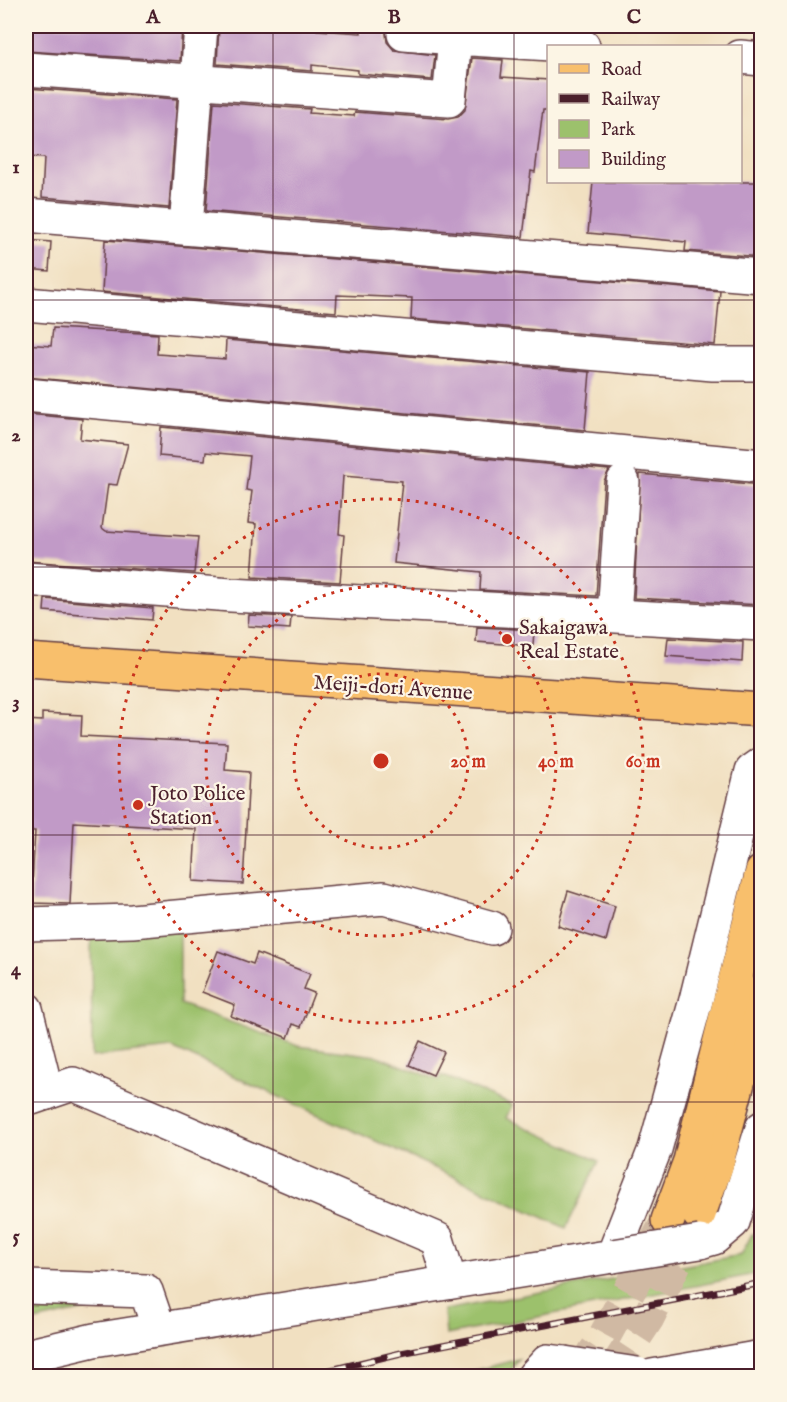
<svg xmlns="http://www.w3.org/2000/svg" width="787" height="1402" viewBox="0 0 787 1402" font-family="'IM FELL English',serif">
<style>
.green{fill:#9cc16c;stroke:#73704c;stroke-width:1.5}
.building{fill:#c19ac7}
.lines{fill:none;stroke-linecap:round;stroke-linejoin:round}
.major-tunnel{stroke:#d0b9a3;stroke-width:33;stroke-dasharray:33 16;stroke-linecap:butt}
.minor-casing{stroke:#633c42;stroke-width:36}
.major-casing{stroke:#633c42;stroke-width:36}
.minor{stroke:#fff;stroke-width:33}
.major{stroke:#f8bf6c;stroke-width:33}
.rail-casing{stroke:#4a1f2b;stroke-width:7}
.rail{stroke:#fcf5e5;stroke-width:4.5;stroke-dasharray:14;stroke-linecap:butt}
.minor-bridge-casing{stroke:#633c42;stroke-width:36;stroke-linecap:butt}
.minor-bridge{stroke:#fff;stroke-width:33}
.grid{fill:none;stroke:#4a1f2b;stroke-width:1.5;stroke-opacity:0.55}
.ring{fill:none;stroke:#c8321e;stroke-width:3;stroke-dasharray:3 6}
.poi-dot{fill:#c8321e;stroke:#fcf5e5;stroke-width:2}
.labels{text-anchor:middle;stroke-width:4.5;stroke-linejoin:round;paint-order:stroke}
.poi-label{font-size:21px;fill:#4a1f2b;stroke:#fcf5e5;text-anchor:start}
.street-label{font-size:21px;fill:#4a1f2b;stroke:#fcf5e5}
.centre{fill:#c8321e;stroke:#fcf5e5;stroke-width:3}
.ring-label{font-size:18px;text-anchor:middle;font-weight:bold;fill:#c8321e;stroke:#fcf5e5;stroke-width:4.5;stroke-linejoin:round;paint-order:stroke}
.neatline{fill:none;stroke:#4a1f2b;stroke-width:2}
.grid-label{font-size:20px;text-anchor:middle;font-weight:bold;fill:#4a1f2b}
</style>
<rect width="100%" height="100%" fill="#fcf5e5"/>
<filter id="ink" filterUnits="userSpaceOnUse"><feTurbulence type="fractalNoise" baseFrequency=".0167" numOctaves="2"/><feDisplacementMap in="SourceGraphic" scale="12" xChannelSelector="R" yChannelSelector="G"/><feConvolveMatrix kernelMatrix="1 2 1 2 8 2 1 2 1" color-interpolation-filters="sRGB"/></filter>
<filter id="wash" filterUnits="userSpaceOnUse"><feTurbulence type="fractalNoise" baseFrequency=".008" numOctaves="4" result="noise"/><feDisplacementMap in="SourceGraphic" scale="24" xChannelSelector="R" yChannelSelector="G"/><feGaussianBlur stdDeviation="1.35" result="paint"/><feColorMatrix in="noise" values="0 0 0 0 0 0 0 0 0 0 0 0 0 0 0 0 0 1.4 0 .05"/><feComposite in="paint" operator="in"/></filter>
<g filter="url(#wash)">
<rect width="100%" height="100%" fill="#f1e0c1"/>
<g class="green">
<path d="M 180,926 L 180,1004 L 298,1046 L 377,1056 L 439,1080 L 441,1075 L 512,1105 L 506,1118 L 599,1161 L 566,1228 L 172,1048 L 92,1057 L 91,932 Z"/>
<path d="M 752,1234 L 761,1236 L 761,1273 L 446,1335 L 444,1310 L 741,1255 Z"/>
<path d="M 26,1295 L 134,1299 L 26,1323 Z"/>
<path d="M 519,1359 L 507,1376 L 454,1376 Z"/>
</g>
<g id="blocks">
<g class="building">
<path d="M 26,26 L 182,26 L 180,61 L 26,51 Z"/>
<path d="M 219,26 L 297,26 L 317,27 L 317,30 L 361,33 L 361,26 L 385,26 L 387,42 L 394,50 L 435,55 L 432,80 L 358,74 L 358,70 L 312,65 L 312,71 L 217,64 Z"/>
<path d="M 472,58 L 503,60 L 501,77 L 549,80 L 549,110 L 543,110 L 535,172 L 531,171 L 523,237 L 206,211 L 214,102 L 310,109 L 309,113 L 354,116 L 355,112 L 448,119 L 458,117 L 465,110 Z"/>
<path d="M 26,88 L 177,99 L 169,208 L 42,197 L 44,158 L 26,157 Z"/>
<path d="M 593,182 L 762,182 L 762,257 L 685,251 L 686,242 L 588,233 Z"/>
<path d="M 26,240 L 51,242 L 49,271 L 26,269 Z"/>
<path d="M 105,240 L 720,291 L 715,345 L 411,319 L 412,298 L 337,295 L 336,312 L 102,292 Z"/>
<path d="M 53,328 L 158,334 L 157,354 L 225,359 L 226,340 L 590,372 L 585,430 L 26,377 L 26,344 L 51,346 Z"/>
<path d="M 26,414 L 82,419 L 80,439 L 128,444 L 117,485 L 108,484 L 102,528 L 106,531 L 198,537 L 194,573 L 26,561 Z"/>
<path d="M 161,427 L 609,470 L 604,481 L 596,596 L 480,590 L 481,572 L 394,563 L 402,481 L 343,476 L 339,534 L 344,535 L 340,582 L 252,577 L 256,524 L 248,523 L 252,491 L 246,490 L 250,456 L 206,452 L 205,460 L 159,456 Z"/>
<path d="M 640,474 L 762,485 L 762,605 L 634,598 Z"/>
<path d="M 45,599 L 153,608 L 152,620 L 44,611 Z"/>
<path d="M 249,615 L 291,617 L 290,629 L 248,626 Z"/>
<path d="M 477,627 L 534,630 L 533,646 L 476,642 Z"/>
<path d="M 668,638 L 743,642 L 742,662 L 666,656 Z"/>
<path d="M 42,713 L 82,715 L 81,736 L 227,743 L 225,770 L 249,772 L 243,884 L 193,881 L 196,829 L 74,822 L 70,904 L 31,903 L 35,831 L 26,831 L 26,720 L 42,721 Z"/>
<path d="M 568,891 L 615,906 L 606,941 L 558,926 Z"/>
<path d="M 218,951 L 253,964 L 257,953 L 310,974 L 304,989 L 314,993 L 301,1027 L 293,1024 L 288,1038 L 231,1016 L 235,1005 L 202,992 Z"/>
<path d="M 420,1041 L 444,1052 L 433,1075 L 409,1065 Z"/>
</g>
</g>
</g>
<g filter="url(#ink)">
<use href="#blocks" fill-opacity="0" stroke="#633c42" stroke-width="1.5"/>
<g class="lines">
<g class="major-tunnel">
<path d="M 578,1376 L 602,1341 L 664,1227"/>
<path d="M 610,1376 L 648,1318 L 696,1221"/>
</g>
<g class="minor-casing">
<g id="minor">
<path d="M 404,26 L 404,34 L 455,38"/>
<path d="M 740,57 L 762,59"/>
<path d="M 26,69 L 449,100 L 455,38 L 583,46"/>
<path d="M 26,215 L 762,276"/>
<path d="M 186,228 L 201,26"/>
<path d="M 26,304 L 713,364 L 762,364"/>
<path d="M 26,395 L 762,466"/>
<path d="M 26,579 L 231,595 L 762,624"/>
<path d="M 614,615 L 623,482"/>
<path d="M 26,924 L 132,921 L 384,898 L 492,928"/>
<path d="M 26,1009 L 47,1093"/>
<path d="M 26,1100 L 73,1084 L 437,1239 L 450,1282"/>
<path d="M 700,1242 L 714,1238 L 733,1222 L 762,1128"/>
<path d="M 26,1287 L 146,1291 L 159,1329"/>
<path d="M 26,1356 L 94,1340 L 613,1256 L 655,1149 L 696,1000 L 752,771 L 762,764"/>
<path d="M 534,1376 L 548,1361 L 564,1363"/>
<path d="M 652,1376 L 762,1357"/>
</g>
</g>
<g class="major-casing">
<g id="major">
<path d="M 26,660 L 762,710"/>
<path d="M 699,1214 L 716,1166 L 762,992"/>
<path d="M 668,1220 L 690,1161 L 762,872"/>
</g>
</g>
<use href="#minor" class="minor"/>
<use href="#major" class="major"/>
<g class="rail-casing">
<path id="rail" d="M 306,1376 L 401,1353 L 762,1283"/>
</g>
<use href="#rail" class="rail"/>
<g class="minor-bridge-casing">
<g id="minor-bridge">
<path d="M 613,1256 L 700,1242"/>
<path d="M 564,1363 L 637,1374"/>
</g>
</g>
<use href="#minor-bridge" class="minor-bridge"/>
</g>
</g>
<path class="grid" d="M 273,26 L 273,1376M 514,26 L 514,1376M 26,300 L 762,300M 26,567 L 762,567M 26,835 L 762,835M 26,1102 L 762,1102"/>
<g class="ring">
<circle cx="381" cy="761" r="87"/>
<circle cx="381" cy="761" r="175"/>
<circle cx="381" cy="761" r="262"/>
</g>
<g class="poi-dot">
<circle cx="507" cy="639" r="6"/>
<circle cx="138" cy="805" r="6"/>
</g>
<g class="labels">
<g class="poi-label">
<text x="519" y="634">Sakaigawa<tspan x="519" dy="24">Real Estate</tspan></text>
<text x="150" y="800">Joto Police<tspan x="150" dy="24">Station</tspan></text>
</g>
<g class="street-label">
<text transform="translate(393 687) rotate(4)" y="7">Meiji-dori Avenue</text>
</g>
</g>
<circle cx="381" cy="761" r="9" class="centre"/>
<g class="ring-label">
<text x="468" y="767">20 m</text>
<text x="556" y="767">40 m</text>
<text x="643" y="767">60 m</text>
</g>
<rect width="787" height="1402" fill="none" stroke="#fcf5e5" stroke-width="66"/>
<rect x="547" y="45" width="195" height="138" fill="#fcf5e5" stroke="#b59f9b" stroke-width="1.5"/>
<rect x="559" y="64" width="30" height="9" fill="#f8bf6c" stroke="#b59f9b" stroke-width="1.5"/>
<text x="601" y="75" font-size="18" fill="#4a1f2b">Road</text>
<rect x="559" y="94" width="30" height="9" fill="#4a1f2b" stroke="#b59f9b" stroke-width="1.5"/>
<text x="601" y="105" font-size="18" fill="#4a1f2b">Railway</text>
<rect x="559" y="120" width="30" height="18" fill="#9cc16c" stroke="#b59f9b" stroke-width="1.5"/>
<text x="601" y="135" font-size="18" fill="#4a1f2b">Park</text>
<rect x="559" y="150" width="30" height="18" fill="#c19ac7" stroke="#b59f9b" stroke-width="1.5"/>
<text x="601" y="165" font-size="18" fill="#4a1f2b">Building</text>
<rect x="33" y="33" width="721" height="1336" class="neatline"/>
<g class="grid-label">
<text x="153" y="23">A</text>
<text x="394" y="23">B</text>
<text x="634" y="23">C</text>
<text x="16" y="173">1</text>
<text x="16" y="441">2</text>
<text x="16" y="708">3</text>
<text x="16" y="975">4</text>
<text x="16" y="1242">5</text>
</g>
</svg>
